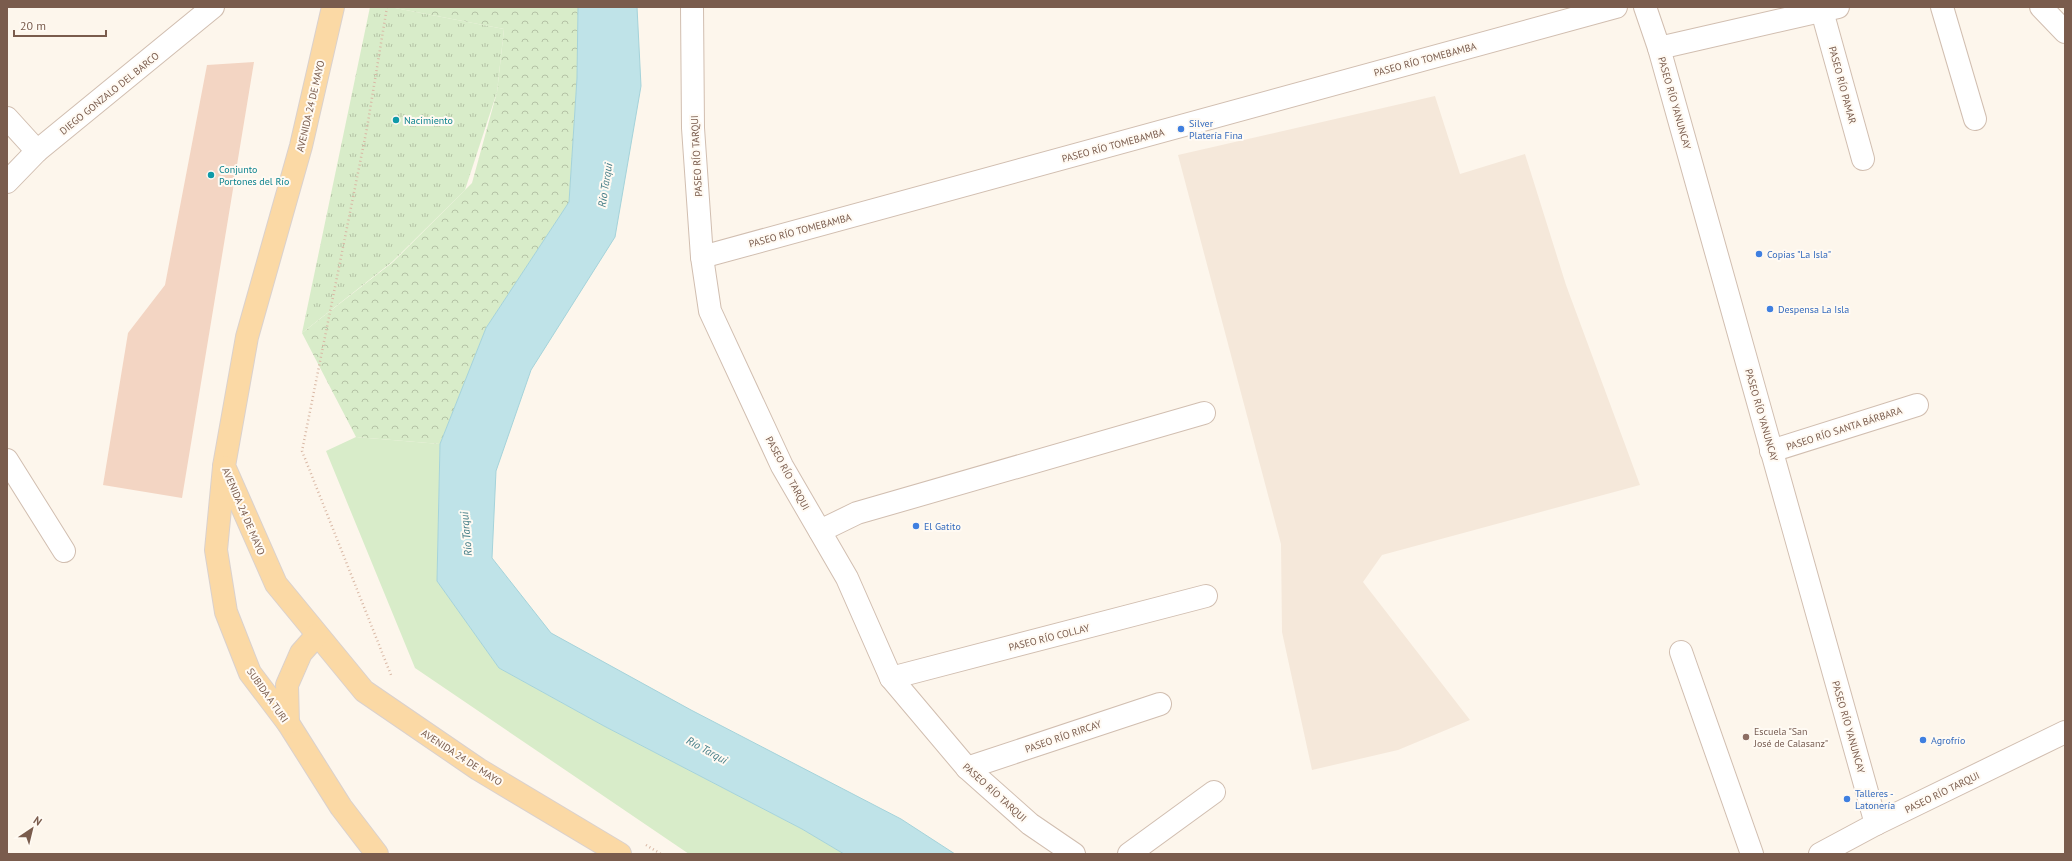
<svg xmlns="http://www.w3.org/2000/svg" width="2072" height="861" viewBox="0 0 2072 861" font-family="'PT Sans',sans-serif">
<style>
.residential{fill:#f5e8da}
.grass{fill:#d8ecc9}
.forest{fill:url(#forest-crowns)}
.park{fill:url(#park-tufts)}
.water{fill:#bfe3e8;stroke:#a5d3da}
.building{fill:#f3d5c3}
.lines{fill:none;stroke-linecap:round;stroke-linejoin:round}
.minor-casing{stroke:#d1beb0;stroke-width:24}
.major-casing{stroke:#dad1cd;stroke-width:24}
.path{stroke:#d9b8a5;stroke-width:2.5;stroke-dasharray:1 3;stroke-linecap:butt}
.minor{stroke:#fff;stroke-width:22}
.major{stroke:#fbd9a5;stroke-width:22}
.culture-dot{fill:#0f9aa8;stroke:#fffaf3;stroke-width:1.5}
.shop-dot{fill:#3f7fe0;stroke:#fffaf3;stroke-width:1.5}
.education-dot{fill:#8d6e63;stroke:#fffaf3;stroke-width:1.5}
.labels{text-anchor:middle;stroke-width:4;stroke-linejoin:round;paint-order:stroke}
.street-label{font-size:10px;fill:#7a5c4d;stroke:#fffaf3}
.culture-label{font-size:10px;fill:#0d838f;stroke:#fffaf3;text-anchor:start}
.shop-label{font-size:10px;fill:#366cbe;stroke:#fffaf3;text-anchor:start}
.education-label{font-size:10px;fill:#785e54;stroke:#fffaf3;text-anchor:start}
.water-label{font-size:11px;font-style:italic;fill:#437c86;stroke:#fffaf3}
</style>
<defs>
<pattern id="forest-crowns" width="20" height="18" patternUnits="userSpaceOnUse"><rect width="20" height="18" fill="#d8ecc9"/><path d="M2 6a3 3 0 1 1 6 0M12 15a3 3 0 1 1 6 0" fill="none" stroke="#b4c2a5"/></pattern>
<pattern id="park-tufts" width="24" height="20" patternUnits="userSpaceOnUse"><rect width="24" height="20" fill="#d8ecc9"/><path d="M3 7l-1-3M5 7V3M7 7l1-3M15 17l-1-3M17 17v-4M19 17l1-3" fill="none" stroke="#b4c2a5"/></pattern>
</defs>
<rect width="100%" height="100%" fill="#fdf6ec"/>
<path class="residential" d="M 1435,96 L 1460,174 L 1525,154 L 1566,285 L 1640,485 L 1382,555 L 1363,582 L 1470,720 L 1398,750 L 1312,770 L 1282,632 L 1281,544 L 1178,155 Z"/>
<path class="grass" d="M 356,437 L 440,444 L 437,581 L 499,668 L 604,726 L 802,829 L 844,854 L 689,854 L 415,668 L 326,451 Z"/>
<path class="forest" d="M 390,7 L 578,7 L 577,78 L 569,202 L 486,328 L 440,444 L 356,437 L 302,333 L 393,262 L 472,183 L 497,92 L 504,29 Z"/>
<path class="park" d="M 370,7 L 390,7 L 504,29 L 497,92 L 465,190 L 392,262 L 302,333 Z"/>
<path class="water" d="M 578,7 L 637,7 L 641,86 L 615,237 L 531,370 L 496,471 L 492,558 L 551,633 L 691,710 L 901,819 L 955,854 L 844,854 L 802,829 L 604,726 L 499,668 L 437,581 L 440,444 L 486,328 L 569,202 L 577,78 Z"/>
<path class="building" d="M 254,62 L 182,498 L 103,485 L 128,333 L 165,285 L 207,65 Z"/>
<g class="lines">
<g class="minor-casing">
<g id="minor">
<path d="M 692,7 L 693,128 L 702,257 L 710,311 L 782,466 L 847,578 L 891,678 L 967,768 L 1030,824 L 1074,854"/>
<path d="M 1645,7 L 1659,48 L 1876,824"/>
<path d="M 1942,7 L 1975,119"/>
<path d="M 2041,7 L 2065,32"/>
<path d="M 1822,11 L 1863,159"/>
<path d="M 1659,48 L 1838,7"/>
<path d="M 7,118 L 37,151"/>
<path d="M 7,182 L 37,151 L 213,7"/>
<path d="M 702,257 L 1616,7"/>
<path d="M 1771,451 L 1917,405"/>
<path d="M 7,460 L 64,551"/>
<path d="M 820,531 L 857,513 L 1204,413"/>
<path d="M 1681,652 L 1752,854"/>
<path d="M 891,678 L 1206,596"/>
<path d="M 967,768 L 1160,704"/>
<path d="M 1129,854 L 1214,792"/>
<path d="M 1820,854 L 1876,824 L 2065,732"/>
</g>
</g>
<g class="major-casing">
<g id="major">
<path d="M 333,7 L 301,146 L 247,337 L 224,466 L 276,584 L 364,691 L 478,769 L 620,854"/>
<path d="M 224,467 L 216,550 L 226,612 L 250,673 L 288,723 L 341,807 L 377,854"/>
<path d="M 288,723 L 287,685 L 301,653 L 317,635"/>
</g>
</g>
<g class="path">
<path d="M 387,7 L 367,128 L 302,451 L 391,675"/>
<path d="M 646,845 L 661,854"/>
</g>
<use href="#minor" class="minor"/>
<use href="#major" class="major"/>
</g>
<g class="culture-dot">
<circle cx="396" cy="120" r="4"/>
<circle cx="211" cy="175" r="4"/>
</g>
<g class="shop-dot">
<circle cx="1181" cy="129" r="4"/>
<circle cx="1759" cy="254" r="4"/>
<circle cx="1770" cy="309" r="4"/>
<circle cx="916" cy="526" r="4"/>
<circle cx="1923" cy="740" r="4"/>
<circle cx="1847" cy="799" r="4"/>
</g>
<circle class="education-dot" cx="1746" cy="737" r="4"/>
<g class="labels">
<g class="street-label">
<text transform="translate(1425 59) rotate(-15)" y="4">PASEO RÍO TOMEBAMBA</text>
<text transform="translate(1843 85) rotate(75)" y="4">PASEO RÍO PAMAR</text>
<text transform="translate(109 93) rotate(-39)" y="4">DIEGO GONZALO DEL BARCO</text>
<text transform="translate(1675 103) rotate(74)" y="4">PASEO RÍO YANUNCAY</text>
<text transform="translate(310 106) rotate(-77)" y="4">AVENIDA 24 DE MAYO</text>
<text transform="translate(1113 145) rotate(-15)" y="4">PASEO RÍO TOMEBAMBA</text>
<text transform="translate(696 156) rotate(-93)" y="4">PASEO RÍO TARQUI</text>
<text transform="translate(800 230) rotate(-15)" y="4">PASEO RÍO TOMEBAMBA</text>
<text transform="translate(1762 415) rotate(74)" y="4">PASEO RÍO YANUNCAY</text>
<text transform="translate(1844 428) rotate(-18)" y="4">PASEO RÍO SANTA BÁRBARA</text>
<text transform="translate(788 473) rotate(62)" y="4">PASEO RÍO TARQUI</text>
<text transform="translate(244 511) rotate(67)" y="4">AVENIDA 24 DE MAYO</text>
<text transform="translate(1049 637) rotate(-14)" y="4">PASEO RÍO COLLAY</text>
<text transform="translate(268 695) rotate(55)" y="4">SUBIDA A TURI</text>
<text transform="translate(1849 727) rotate(74)" y="4">PASEO RÍO YANUNCAY</text>
<text transform="translate(1063 736) rotate(-19)" y="4">PASEO RÍO RIRCAY</text>
<text transform="translate(462 757) rotate(33)" y="4">AVENIDA 24 DE MAYO</text>
<text transform="translate(995 792) rotate(42)" y="4">PASEO RÍO TARQUI</text>
<text transform="translate(1942 792) rotate(-26)" y="4">PASEO RÍO TARQUI</text>
</g>
<g class="culture-label">
<text x="404" y="124">Nacimiento</text>
<text x="219" y="173">Conjunto<tspan x="219" dy="12">Portones del Río</tspan></text>
</g>
<g class="shop-label">
<text x="1189" y="127">Silver<tspan x="1189" dy="12">Platería Fina</tspan></text>
<text x="1767" y="258">Copias "La Isla"</text>
<text x="1778" y="313">Despensa La Isla</text>
<text x="924" y="530">El Gatito</text>
<text x="1931" y="744">Agrofrío</text>
<text x="1855" y="797">Talleres -<tspan x="1855" dy="12">Latonería</tspan></text>
</g>
<g class="education-label">
<text x="1754" y="735">Escuela "San<tspan x="1754" dy="12">José de Calasanz"</tspan></text>
</g>
<g class="water-label">
<text transform="translate(605 185) rotate(-81)" y="4">Río Tarqui</text>
<text transform="translate(466 534) rotate(-95)" y="4">Río Tarqui</text>
<text transform="translate(707 750) rotate(29)" y="4">Río Tarqui</text>
</g>
</g>
<rect width="2072" height="861" fill="none" stroke="#7a5c4d" stroke-width="16"/>
<g transform="translate(32 829) rotate(35)" stroke="#fffaf3" stroke-width="3" paint-order="stroke">
<path d="M0-3L7 15L0 10L-7 15Z" fill="#7a5c4d"/>
<text y="-6" font-size="11" font-weight="bold" text-anchor="middle" fill="#7a5c4d">N</text>
</g>
<path d="M14 30v6h92v-6" fill="none" stroke="#7a5c4d" stroke-width="2"/>
<text x="20" y="30" font-size="12" fill="#7a5c4d" stroke="#fffaf3" stroke-width="3" paint-order="stroke">20 m</text>
</svg>
